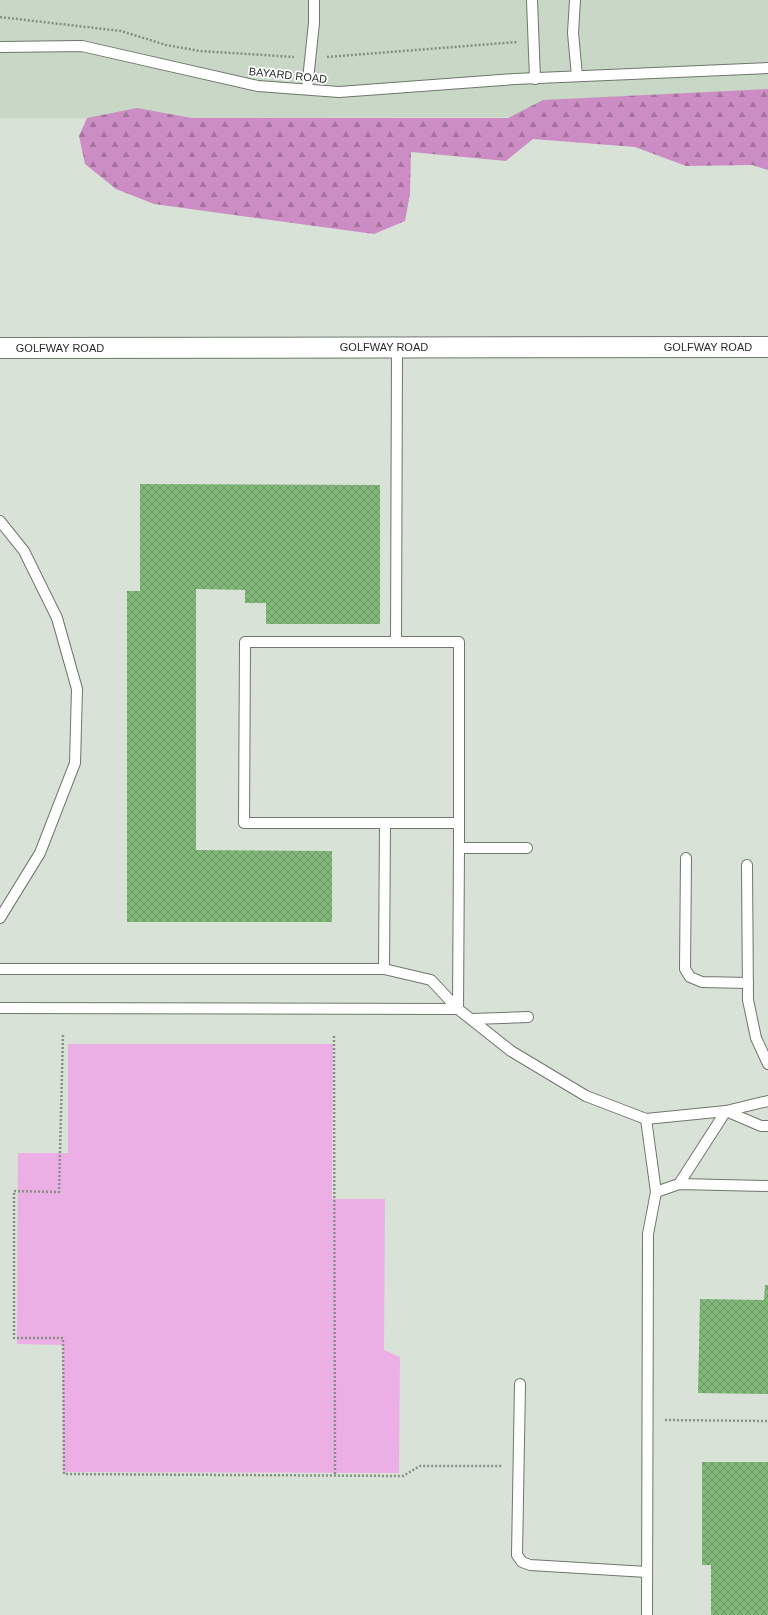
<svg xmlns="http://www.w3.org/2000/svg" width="768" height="1615" viewBox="0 0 768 1615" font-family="Arial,sans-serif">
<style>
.built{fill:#c8d7c6}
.forest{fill:url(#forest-firs)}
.garden{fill:#ecafe5}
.building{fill:url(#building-cross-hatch)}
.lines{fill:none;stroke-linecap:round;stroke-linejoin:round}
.service-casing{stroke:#6f776d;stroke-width:12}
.minor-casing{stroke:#6f776d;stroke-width:22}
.path{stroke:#878f87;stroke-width:2.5;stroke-dasharray:2 2;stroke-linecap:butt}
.service{stroke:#fff;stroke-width:10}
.minor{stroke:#fff;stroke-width:20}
.labels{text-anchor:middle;stroke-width:3.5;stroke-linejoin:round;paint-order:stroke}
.street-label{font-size:11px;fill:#272b27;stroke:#fff}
</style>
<defs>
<pattern id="forest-firs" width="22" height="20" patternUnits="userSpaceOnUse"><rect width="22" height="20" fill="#cc8dc4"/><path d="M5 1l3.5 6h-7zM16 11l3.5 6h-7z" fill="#a6739f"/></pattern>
<pattern id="building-cross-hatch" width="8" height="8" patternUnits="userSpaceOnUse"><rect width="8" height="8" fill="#81b87a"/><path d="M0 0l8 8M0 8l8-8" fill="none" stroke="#6a9664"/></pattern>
</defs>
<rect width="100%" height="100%" fill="#d8e2d7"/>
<path class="built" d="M 0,0 L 768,0 L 768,117 L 0,118 Z"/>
<path class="forest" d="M 768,89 L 768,170 L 752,165 L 686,166 L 635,147 L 533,139 L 506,161 L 411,152 L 410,194 L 405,221 L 374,234 L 154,204 L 116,189 L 85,164 L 79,136 L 87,118 L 137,108 L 192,118 L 508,118 L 543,100 Z"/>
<path class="garden" d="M 68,1044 L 333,1044 L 332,1199 L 385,1199 L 384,1350 L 400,1357 L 399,1473 L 63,1472 L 63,1345 L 17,1344 L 18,1153 L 68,1153 Z"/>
<g class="building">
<path d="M 140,484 L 380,485 L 380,624 L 266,624 L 266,603 L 245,603 L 245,590 L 196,589 L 196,850 L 332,851 L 332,922 L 127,922 L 127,591 L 140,591 Z"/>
<path d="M 765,1285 L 768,1285 L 768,1394 L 698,1393 L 700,1299 L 764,1300 Z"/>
<path d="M 702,1462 L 768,1462 L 768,1615 L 711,1615 L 711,1565 L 702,1565 Z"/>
</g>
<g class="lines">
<g class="service-casing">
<g id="service">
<path d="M 532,0 L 535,79"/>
<path d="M 575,0 L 573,33 L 577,76"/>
<path d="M 0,47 L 82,46 L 258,86 L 339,92 L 515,79 L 768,68"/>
<path d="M 307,89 L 314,23 L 314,0"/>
<path d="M 0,521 L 24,551 L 57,618 L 77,689 L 75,763 L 40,853 L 0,918"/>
<path d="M 396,642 L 397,347"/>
<path d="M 459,823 L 244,823 L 245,642 L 459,642 L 459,848 L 527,848"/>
<path d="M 686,858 L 685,969 L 690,977 L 702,982 L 748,983"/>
<path d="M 747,865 L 748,1000 L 756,1038 L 768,1064"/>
<path d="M 0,969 L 384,969 L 431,980 L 458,1009 L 511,1051 L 586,1096 L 646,1119 L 726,1111 L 768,1101"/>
<path d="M 384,969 L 385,823"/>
<path d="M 0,1008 L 458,1009"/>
<path d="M 458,1009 L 459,848"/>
<path d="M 471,1019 L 528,1017"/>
<path d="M 646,1119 L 656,1192 L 648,1234 L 647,1615"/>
<path d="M 679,1184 L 726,1111 L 761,1126 L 768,1126"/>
<path d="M 656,1192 L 679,1184 L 768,1186"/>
<path d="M 520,1384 L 517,1555 L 522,1562 L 530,1565 L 647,1572"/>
</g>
</g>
<g class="minor-casing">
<path id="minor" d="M 0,348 L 768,347"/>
</g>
<g class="path">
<path d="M 0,17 L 121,31 L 166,45 L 200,51 L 294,57"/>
<path d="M 327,57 L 517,42"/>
<path d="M 63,1035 L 59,1192 L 14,1191 L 14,1338 L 63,1338 L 64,1474 L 403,1476 L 420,1466 L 502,1466"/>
<path d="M 334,1036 L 335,1475"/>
<path d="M 665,1420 L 768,1421"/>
</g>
<use href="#service" class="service"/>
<use href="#minor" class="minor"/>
</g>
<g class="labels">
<g class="street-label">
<text transform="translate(288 75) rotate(6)" y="4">BAYARD ROAD</text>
<text x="384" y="351">GOLFWAY ROAD</text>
<text x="708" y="351">GOLFWAY ROAD</text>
<text x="60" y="352">GOLFWAY ROAD</text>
</g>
</g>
</svg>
